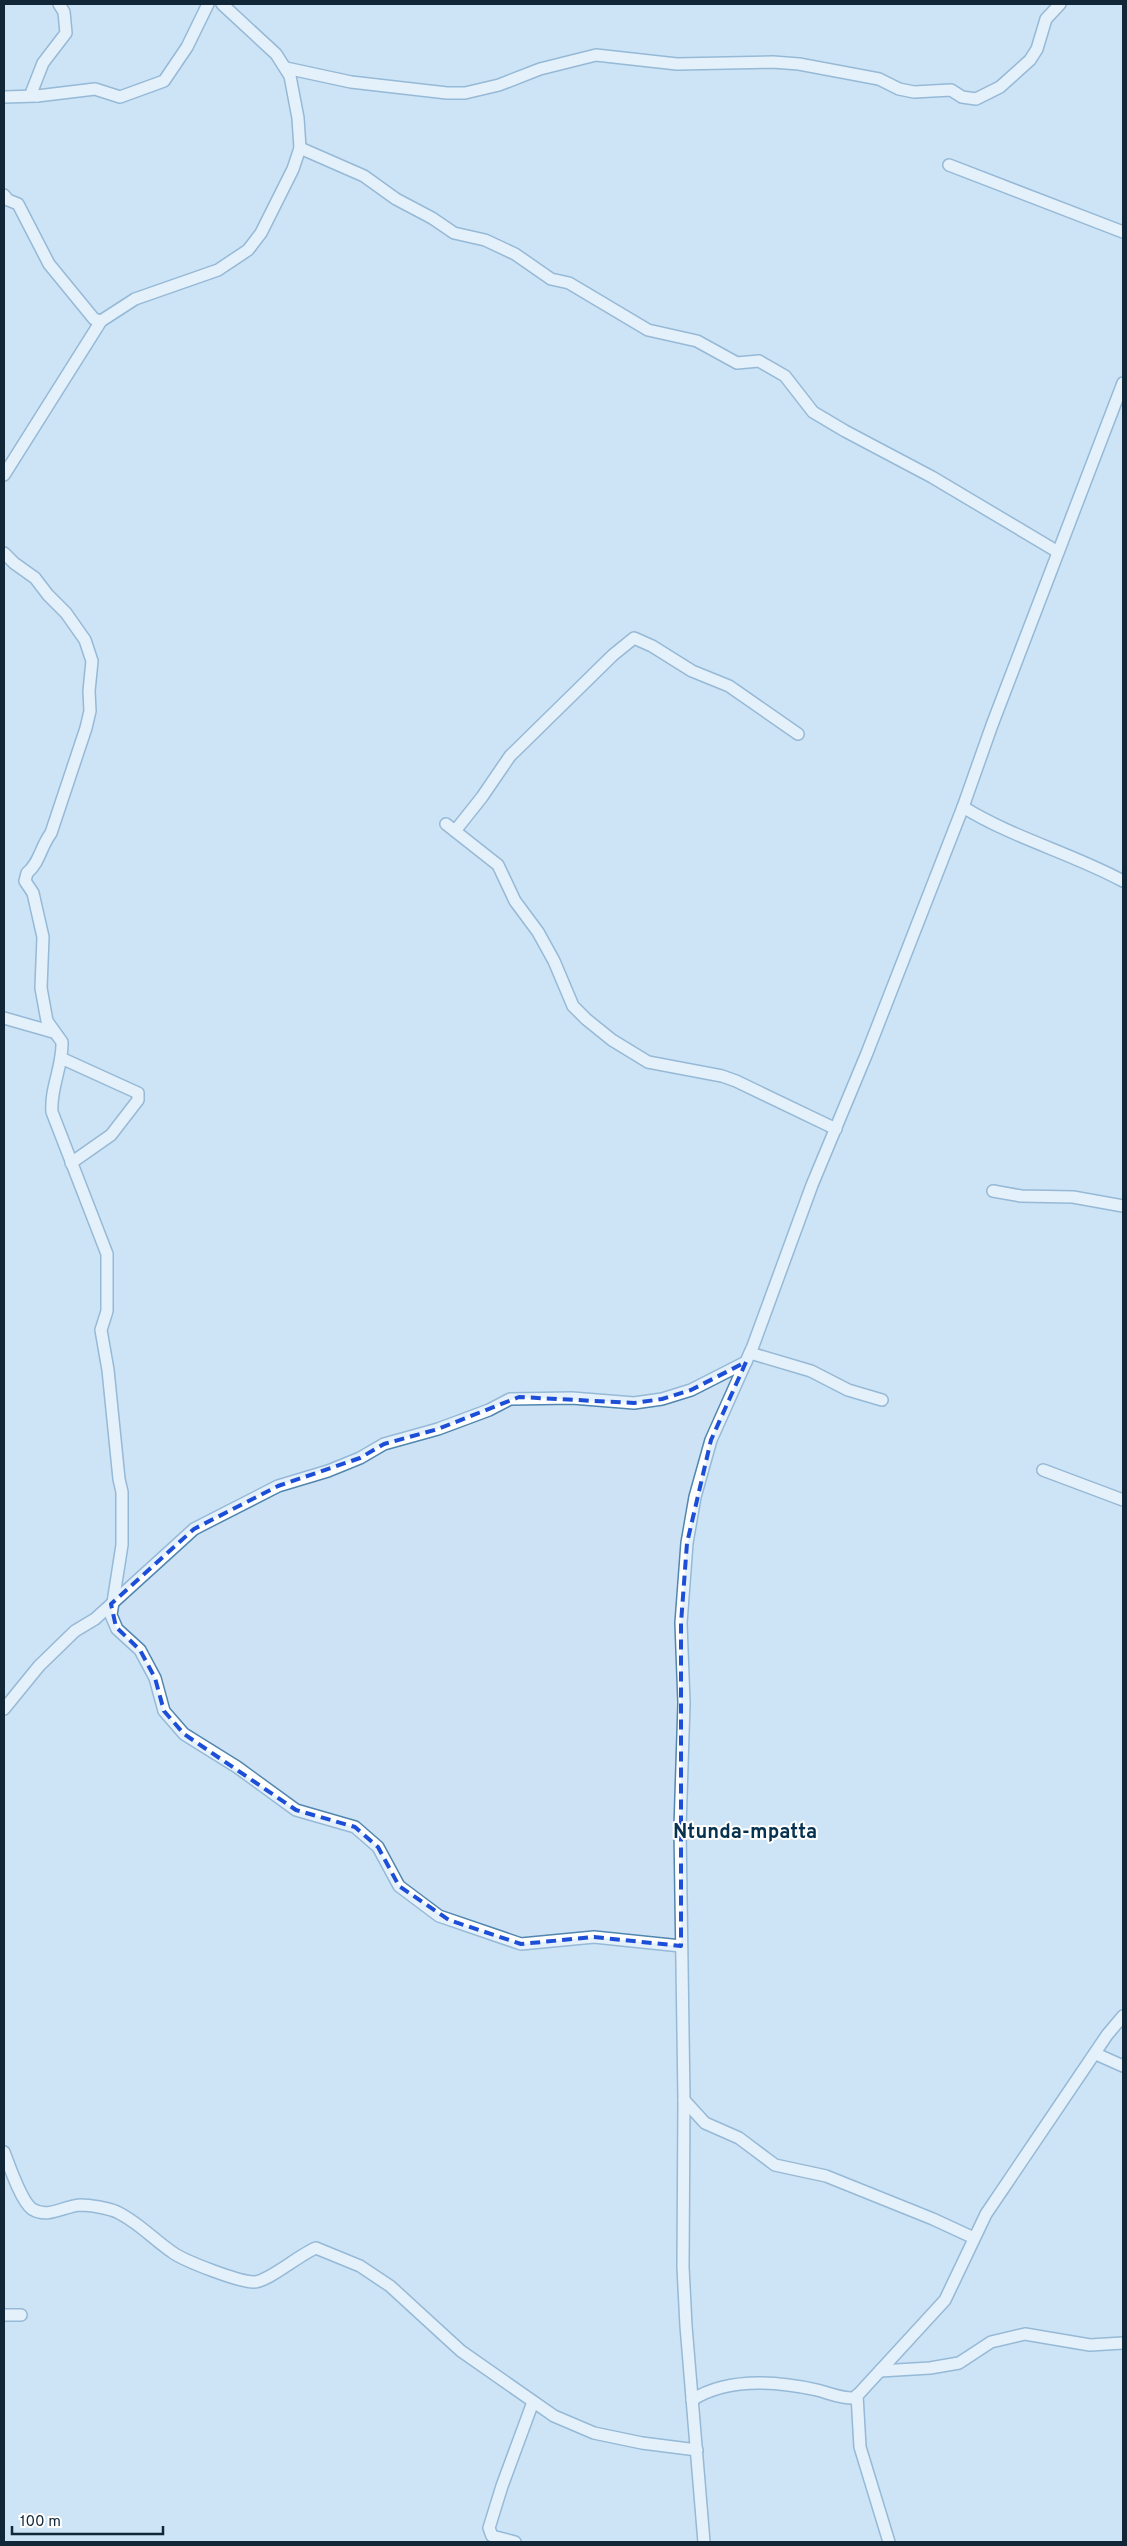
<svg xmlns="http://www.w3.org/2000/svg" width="1127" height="2546" viewBox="0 0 1127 2546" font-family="Overpass,sans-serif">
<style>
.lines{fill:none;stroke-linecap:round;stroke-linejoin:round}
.minor-casing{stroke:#5186af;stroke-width:14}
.minor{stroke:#fff;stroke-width:11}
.marked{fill:none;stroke:#1d4ed8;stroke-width:4;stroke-dasharray:10 6;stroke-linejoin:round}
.labels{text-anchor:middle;stroke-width:4;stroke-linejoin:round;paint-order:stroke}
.quarter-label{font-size:20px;font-weight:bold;fill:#07324f;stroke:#fff}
</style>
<rect width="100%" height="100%" fill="#cde3f5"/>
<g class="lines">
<g class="minor-casing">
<g id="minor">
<path d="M 286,68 L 351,82 L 447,93 L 465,93 L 499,85 L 540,69 L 596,55 L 677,64 L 773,62 L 799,64 L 879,79 L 899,89 L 914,92 L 951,90 L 962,97 L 976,99 L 1000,87 L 1030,60 L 1037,49 L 1046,19 L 1060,4"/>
<path d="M 37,96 L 32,91 L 43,63 L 66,33 L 64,12 L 59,4"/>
<path d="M 4,97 L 37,96 L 95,89 L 120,97 L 164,81 L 187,47 L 208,4"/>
<path d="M 300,148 L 364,176 L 396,199 L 432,218 L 454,233 L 485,240 L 515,254 L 551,279 L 569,283 L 648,330 L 697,341 L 737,363 L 759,361 L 785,376 L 813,412 L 845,431 L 932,477 L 1058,552"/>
<path d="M 949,165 L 1123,232"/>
<path d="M 4,195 L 8,200 L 18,204 L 49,264 L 94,319 L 101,321"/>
<path d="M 4,475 L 101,321 L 135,299 L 218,270 L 248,250 L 261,233 L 293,169 L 300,148 L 298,118 L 290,76 L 276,54 L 222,4"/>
<path d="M 4,553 L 14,563 L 35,578 L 48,595 L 66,613 L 85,640 L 92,661 L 89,691 L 90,711 L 86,728 L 51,833 C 40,848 40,862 27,873 L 25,881 L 33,893 L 43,937 L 41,988 L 47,1021 L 62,1042 C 63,1066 50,1088 52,1112 L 107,1254 L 107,1311 L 101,1330 L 108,1370 L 119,1479 L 122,1492 L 122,1545 L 111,1615 L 117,1629 L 140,1650 L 155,1678 L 164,1711 L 184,1734 L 237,1767 L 296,1810 L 355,1827 L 378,1847 L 399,1886 L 439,1916 L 521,1944 L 594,1937 L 681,1946"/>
<path d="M 963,807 C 1013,838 1071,853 1123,881"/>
<path d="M 446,824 L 498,865 L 515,901 L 538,932 L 554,961 L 573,1006 L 586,1019 L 612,1040 L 648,1062 L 722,1076 L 736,1081 L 836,1129"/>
<path d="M 455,831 L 482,797 L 510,756 L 613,655 L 634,638 L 652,646 L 692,671 L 729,686 L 798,734"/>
<path d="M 4,1018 L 53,1032"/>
<path d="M 61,1058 L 138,1093 L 138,1100 L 111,1135 L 71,1163"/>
<path d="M 993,1191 L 1021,1196 L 1073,1197 L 1123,1206"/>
<path d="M 750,1353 L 811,1371 L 848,1390 L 882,1400"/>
<path d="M 1043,1470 L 1123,1500"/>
<path d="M 4,1709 L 39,1666 L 75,1631 L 95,1619 L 194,1529 L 278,1486 L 328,1471 L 360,1458 L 384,1444 L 438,1429 L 489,1410 L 510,1399 L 572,1398 L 634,1403 L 662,1399 L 691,1390 L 746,1362"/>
<path d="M 1096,2054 L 1123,2066"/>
<path d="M 684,2100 L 705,2123 L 739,2138 L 775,2165 L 826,2176 L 933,2219 L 974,2238"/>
<path d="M 4,2152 C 9,2165 21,2201 32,2209 C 48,2219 64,2206 80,2205 C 90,2205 108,2208 117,2212 C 138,2222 153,2239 172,2252 C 184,2261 239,2282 254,2282 C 268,2282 300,2254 316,2248 L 360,2266 L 390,2286 L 461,2351 L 554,2416 L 594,2433 L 642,2443 L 697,2450"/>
<path d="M 4,2315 L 21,2315"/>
<path d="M 880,2371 L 930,2368 L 959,2363 L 991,2342 L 1025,2334 L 1090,2345 L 1123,2343"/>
<path d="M 857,2395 L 860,2447 L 889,2542"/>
<path d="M 692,2400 C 728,2377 776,2381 817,2390 C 829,2393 842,2399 855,2398 L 945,2300 L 986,2214 L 1107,2035 L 1123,2016"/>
<path d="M 515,2542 L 492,2536 L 489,2528 L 502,2486 L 533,2402"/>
<path d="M 704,2542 L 686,2326 L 683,2267 L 684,2100 L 680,1828 L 684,1703 L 681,1623 L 687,1543 L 695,1497 L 711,1440 L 753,1346 L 812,1185 L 867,1053 L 963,807 L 992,725 L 1123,383"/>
</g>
</g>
<use href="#minor" class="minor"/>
</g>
<path d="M0 0H1127V2546H0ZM 746,1362 L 711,1440 L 687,1543 L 681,1623 L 681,1946 L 594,1937 L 521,1944 L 449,1920 L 399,1886 L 378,1847 L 355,1827 L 296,1810 L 184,1734 L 164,1711 L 155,1678 L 140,1650 L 116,1627 L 111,1604 L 194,1529 L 278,1486 L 360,1458 L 384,1444 L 438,1429 L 519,1397 L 634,1403 L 662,1399 L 691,1390 Z" fill="#cde3f5" fill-opacity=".55" fill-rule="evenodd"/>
<path class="marked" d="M 746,1362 L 711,1440 L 687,1543 L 681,1623 L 681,1946 L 594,1937 L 521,1944 L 449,1920 L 399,1886 L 378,1847 L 355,1827 L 296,1810 L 184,1734 L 164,1711 L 155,1678 L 140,1650 L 116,1627 L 111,1604 L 194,1529 L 278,1486 L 360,1458 L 384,1444 L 438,1429 L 519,1397 L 634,1403 L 662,1399 L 691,1390 Z"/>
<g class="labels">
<g class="quarter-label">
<text x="745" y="1838">Ntunda-mpatta</text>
</g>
</g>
<rect width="1127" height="2546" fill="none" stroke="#112738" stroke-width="10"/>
<path d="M12 2526v8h151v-8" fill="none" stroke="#112738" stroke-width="2.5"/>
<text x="20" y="2526" font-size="15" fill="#112738" stroke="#ffffff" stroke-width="4" paint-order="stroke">100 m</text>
</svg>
